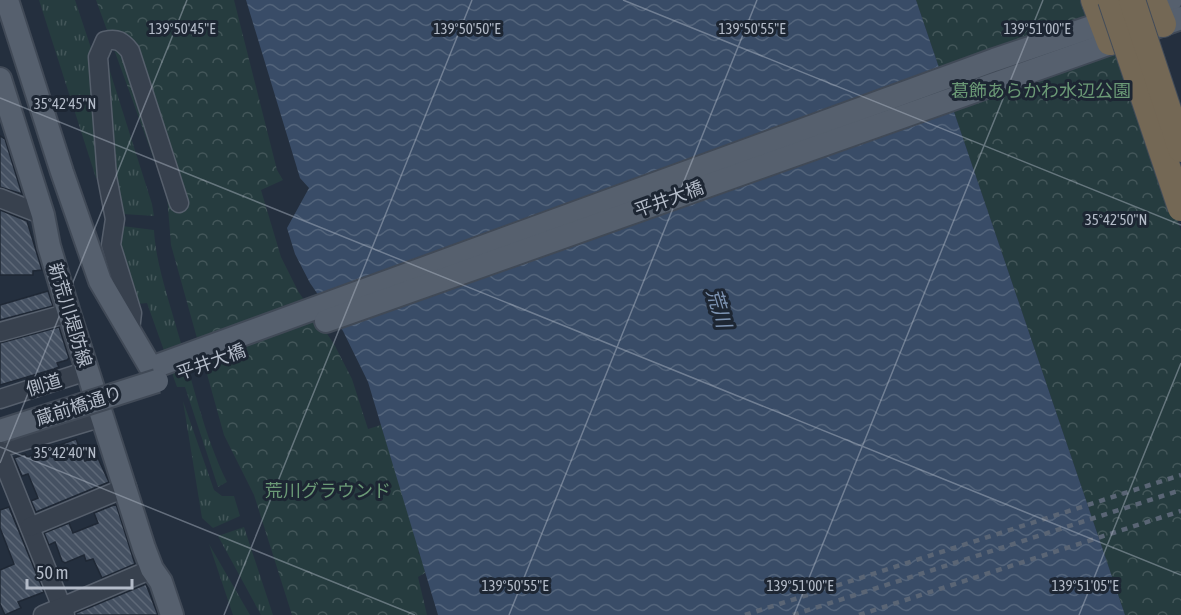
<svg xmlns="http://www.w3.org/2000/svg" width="1181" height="615" viewBox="0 0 1181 615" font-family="'Asap Condensed','Noto Sans JP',sans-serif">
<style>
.grass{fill:url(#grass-tufts)}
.park{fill:url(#park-crowns)}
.water{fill:url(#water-waves)}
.building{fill:url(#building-back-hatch);stroke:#1f2835;stroke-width:1.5}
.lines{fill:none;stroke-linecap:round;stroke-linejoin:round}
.minor-casing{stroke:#565f6c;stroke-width:21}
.major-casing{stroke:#414a57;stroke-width:26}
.highway-casing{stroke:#434c59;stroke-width:28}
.minor{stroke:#38414e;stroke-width:18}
.major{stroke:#56606e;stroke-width:22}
.highway{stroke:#746855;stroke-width:26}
.rail{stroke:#5a6575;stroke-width:4.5;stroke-dasharray:6 6;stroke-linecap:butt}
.major-bridge-casing{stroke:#414a57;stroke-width:26;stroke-linecap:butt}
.highway-bridge-casing{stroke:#434c59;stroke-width:28;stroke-linecap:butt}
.major-bridge{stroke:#56606e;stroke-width:22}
.highway-bridge{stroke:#746855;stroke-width:26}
.ticks{fill:none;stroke:#b4bcc9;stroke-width:1.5;stroke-opacity:0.45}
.labels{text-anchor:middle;stroke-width:6;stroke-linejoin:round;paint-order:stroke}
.park-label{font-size:18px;fill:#6b9a76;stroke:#1d2633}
.street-label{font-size:18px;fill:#b4bcc9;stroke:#1d2633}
.water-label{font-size:20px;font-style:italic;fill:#7c92b1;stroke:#1d2633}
.ticks-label{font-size:15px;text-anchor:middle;fill:#b4bcc9;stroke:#1d2633;stroke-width:6;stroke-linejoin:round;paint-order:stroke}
</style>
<defs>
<pattern id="grass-tufts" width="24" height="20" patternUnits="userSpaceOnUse" patternTransform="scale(1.5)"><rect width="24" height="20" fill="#263c3f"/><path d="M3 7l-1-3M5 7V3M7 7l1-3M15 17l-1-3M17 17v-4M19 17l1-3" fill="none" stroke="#435659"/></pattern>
<pattern id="park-crowns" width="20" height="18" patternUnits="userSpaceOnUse" patternTransform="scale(1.5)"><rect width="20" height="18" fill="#263c3f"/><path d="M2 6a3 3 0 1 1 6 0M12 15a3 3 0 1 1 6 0" fill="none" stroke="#435659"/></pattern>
<pattern id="water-waves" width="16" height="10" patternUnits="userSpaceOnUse" patternTransform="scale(1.5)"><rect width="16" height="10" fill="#394c67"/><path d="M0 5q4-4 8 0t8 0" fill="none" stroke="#53647b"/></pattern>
<pattern id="building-back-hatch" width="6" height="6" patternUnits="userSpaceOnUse" patternTransform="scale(1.5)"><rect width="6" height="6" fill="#455162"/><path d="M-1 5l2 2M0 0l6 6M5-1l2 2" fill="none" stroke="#5d6877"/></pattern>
</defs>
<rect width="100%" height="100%" fill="#242f3e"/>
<g class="grass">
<path d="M 39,0 L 75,0 L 93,54 L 102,176 L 96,178 Z"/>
<path d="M 107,62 L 152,204 L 154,216 L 123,214 L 112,175 Z"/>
<path d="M 122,226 L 154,230 C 156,265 169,300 178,333 C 193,383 204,435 227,482 L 218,487 L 185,387 L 177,387 L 147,303 L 137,304 L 120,253 Z"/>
<path d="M 183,401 L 214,490 L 222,496 L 234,496 L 240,516 L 213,528 L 202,518 Z"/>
<path d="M 244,527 L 273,615 L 261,615 L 218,536 Z"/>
<path d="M 209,544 L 250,615 L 233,615 Z"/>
</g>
<g class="park">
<path d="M 96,0 L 234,0 L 277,170 L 283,180 L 261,190 L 281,257 L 298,291 L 334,344 L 352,379 L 368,429 L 381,425 L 420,550 L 418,553 L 422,557 L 425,573 L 418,577 L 427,615 L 292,615 L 254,495 L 224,435 L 171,245 L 167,195 Z"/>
<path d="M 916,0 L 1104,0 L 1181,231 L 1181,615 L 1125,615 Z"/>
</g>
<path class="water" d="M 246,0 L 916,0 L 1125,615 L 438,615 L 368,382 L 343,331 L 310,283 L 295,254 L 287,228 L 309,188 L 300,178 Z"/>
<g class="building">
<path d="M 0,136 L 5,139 L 22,194 L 0,187 Z"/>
<path d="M 0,210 L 27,221 L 42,270 L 33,271 L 33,275 L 0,275 Z"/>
<path d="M 48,291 L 53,306 L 0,320 L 0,305 Z"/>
<path d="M 59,327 L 69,358 L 67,360 L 57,363 L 59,367 L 54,369 L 0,385 L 0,343 Z"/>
<path d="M 76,439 L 85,461 L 97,456 L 109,482 L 36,512 L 31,501 L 38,498 L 28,474 L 22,476 L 14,458 L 25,454 L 27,457 Z"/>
<path d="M 116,504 L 135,564 L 102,578 L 93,559 L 86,561 L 84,555 L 65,563 L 62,561 L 55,542 L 49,545 L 44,533 L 69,523 L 73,533 L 98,523 L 94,513 Z"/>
<path d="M 9,507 L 44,592 L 18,602 L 21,608 L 5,615 L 0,604 L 0,570 L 14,564 L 0,528 L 0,510 Z"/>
<path d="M 146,584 L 158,615 L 76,615 L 76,613 Z"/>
</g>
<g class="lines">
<g class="minor-casing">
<g id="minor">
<path d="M 0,198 L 43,215"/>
<path d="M 130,330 L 132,313 L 111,245 L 115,219 L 107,177 L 98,57 L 105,41 C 117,38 122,41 130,51 L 179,203"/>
<path d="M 0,332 L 69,313"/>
<path d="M 0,399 L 87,371"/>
<path d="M 0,448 L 103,417"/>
<path d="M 0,453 L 65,615"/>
<path d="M 30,527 L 127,487"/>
<path d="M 43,615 L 152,569"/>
</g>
</g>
<g class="major-casing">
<g id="major">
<path d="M 7,0 L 62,172 L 100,281 L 151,368 L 994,60 L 1171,0"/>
<path d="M 0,79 L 43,215 L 49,246 L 69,313 L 144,548 L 152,569 L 161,582 L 172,615"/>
<path d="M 326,321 L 1181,18"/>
</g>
</g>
<g class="highway-casing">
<g id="highway">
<path d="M 1094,0 L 1110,42"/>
<path d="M 1153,0 L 1163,24"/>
</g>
</g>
<use href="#minor" class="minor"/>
<use href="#major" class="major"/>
<use href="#highway" class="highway"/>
<g class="rail">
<path d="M 745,615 L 1181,475"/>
<path d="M 793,615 L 1181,490"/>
<path d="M 859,615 L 1181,511"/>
</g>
<g class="major-bridge-casing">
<path id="major-bridge" d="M 0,431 L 157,381"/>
</g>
<g class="highway-bridge-casing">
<g id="highway-bridge">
<path d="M 1111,0 L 1181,208"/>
<path d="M 1132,0 L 1181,149"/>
</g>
</g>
<use href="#major-bridge" class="major-bridge"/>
<use href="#highway-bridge" class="highway-bridge"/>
</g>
<path class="ticks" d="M 623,0 L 1181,225M 0,98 L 1181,575M 0,447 L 415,615M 0,463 L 187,0M 224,615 L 472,0M 509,615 L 757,0M 794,615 L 1043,0M 1079,615 L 1181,363"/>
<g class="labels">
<g class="park-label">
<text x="1041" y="97">葛飾あらかわ水辺公園</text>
<text x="328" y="497">荒川グラウンド</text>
</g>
<g class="street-label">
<text transform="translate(669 199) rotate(-20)" y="6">平井大橋</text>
<text transform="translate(70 315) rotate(73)" y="6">新荒川堤防線</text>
<text transform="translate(211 362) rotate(-20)" y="6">平井大橋</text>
<text transform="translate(44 385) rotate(-17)" y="6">側道</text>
<text transform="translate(79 406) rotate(-18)" y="6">蔵前橋通り</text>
</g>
<g class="water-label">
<text transform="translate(719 308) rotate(73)" y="7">荒川</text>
</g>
</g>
<g class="ticks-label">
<text x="182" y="34">139°50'45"E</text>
<text x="467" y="34">139°50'50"E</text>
<text x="752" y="34">139°50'55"E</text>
<text x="1037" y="34">139°51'00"E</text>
<text x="65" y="109">35°42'45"N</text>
<text x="1116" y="225">35°42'50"N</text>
<text x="65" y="458">35°42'40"N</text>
<text x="515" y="591">139°50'55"E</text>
<text x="800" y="591">139°51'00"E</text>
<text x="1085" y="591">139°51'05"E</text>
</g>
<path d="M27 579v9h105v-9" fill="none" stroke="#b4bcc9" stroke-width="3"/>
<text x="36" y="579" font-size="18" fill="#b4bcc9" stroke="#1d2633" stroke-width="4.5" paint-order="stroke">50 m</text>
</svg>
